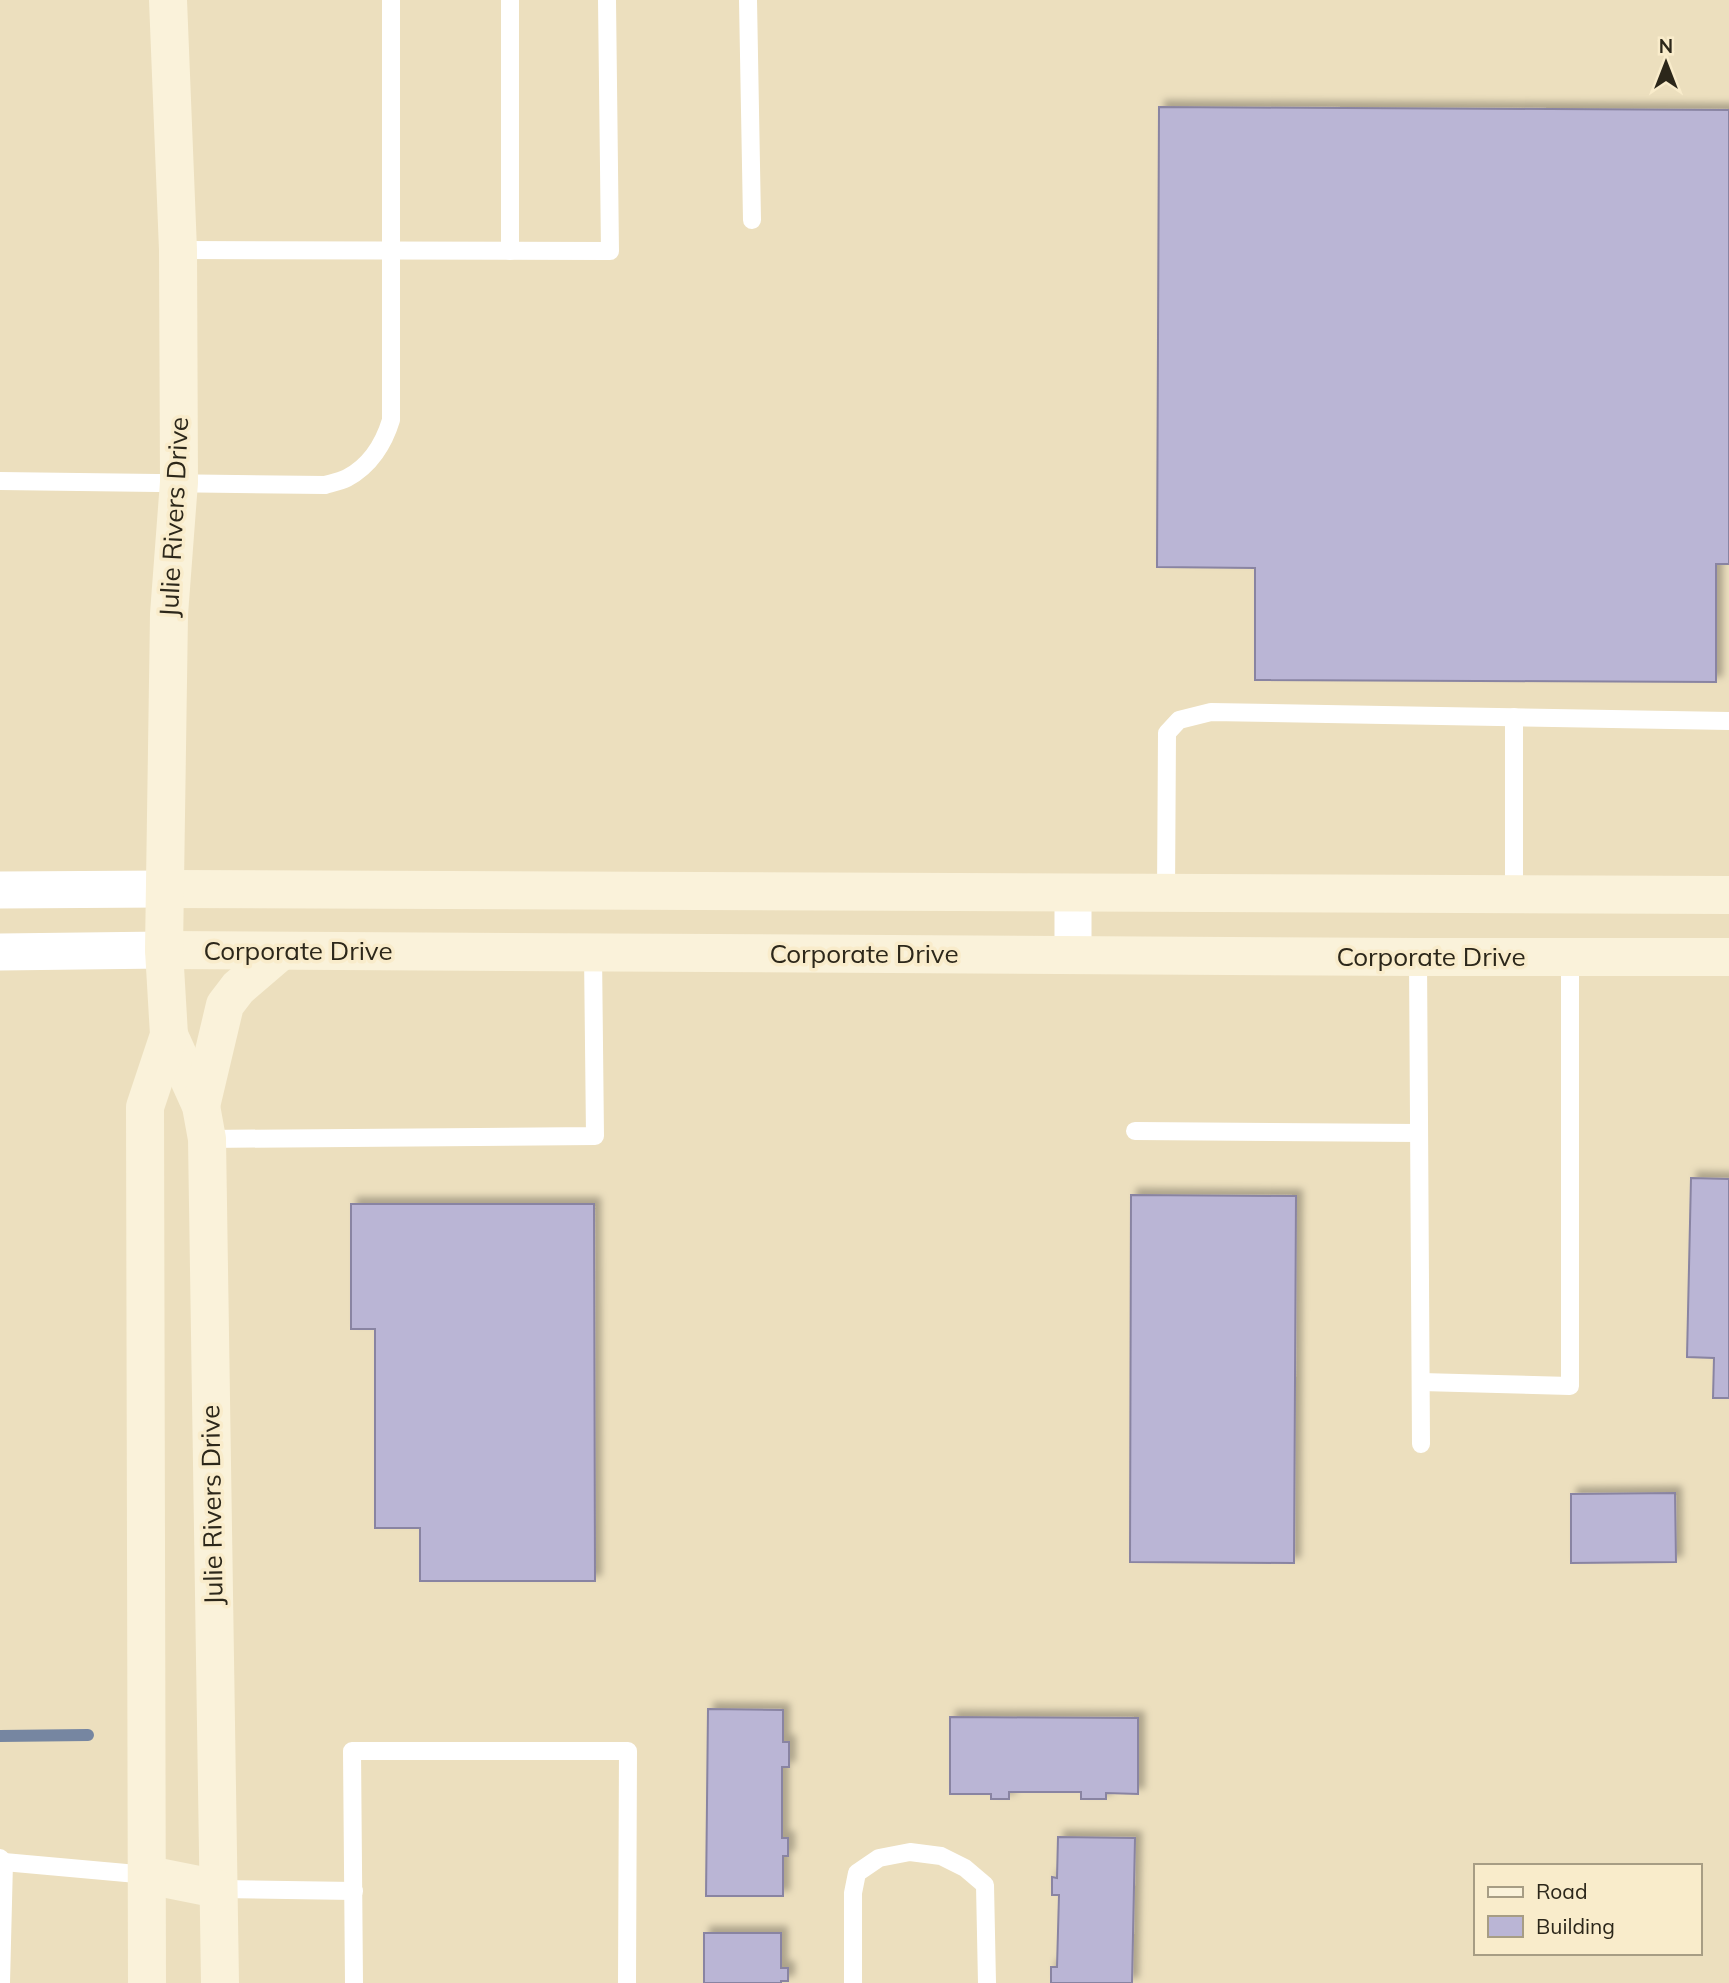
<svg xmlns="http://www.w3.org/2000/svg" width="1729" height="1983" viewBox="0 0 1729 1983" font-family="Mulish,sans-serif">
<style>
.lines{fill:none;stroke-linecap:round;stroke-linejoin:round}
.stream{stroke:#7686a1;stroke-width:12}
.building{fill:#bab5d5;stroke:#8984a2;stroke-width:2;filter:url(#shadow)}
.lane{stroke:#fff;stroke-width:18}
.street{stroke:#fff;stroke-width:37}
.secondary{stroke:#faf2da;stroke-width:38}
.labels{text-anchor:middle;stroke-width:7;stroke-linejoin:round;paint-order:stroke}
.street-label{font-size:26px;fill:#2c271a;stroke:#f9eccb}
</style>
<defs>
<filter id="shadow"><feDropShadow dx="6" dy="-6" stdDeviation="3.5" flood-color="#0004"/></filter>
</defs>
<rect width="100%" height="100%" fill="#ecdfbe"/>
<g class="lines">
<path class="stream" d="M 0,1736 L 88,1735"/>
</g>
<g class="building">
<path d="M 1159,107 L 1729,110 L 1729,564 L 1716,564 L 1716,682 L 1255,680 L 1255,568 L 1157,567 Z"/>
<path d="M 1691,1178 L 1729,1179 L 1729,1398 L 1713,1398 L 1714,1358 L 1687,1357 Z"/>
<path d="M 1131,1195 L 1296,1196 L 1294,1563 L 1130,1562 Z"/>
<path d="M 351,1204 L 594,1204 L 595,1581 L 420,1581 L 420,1528 L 375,1528 L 375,1329 L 351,1329 Z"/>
<path d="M 1675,1493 L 1676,1562 L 1571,1563 L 1571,1494 Z"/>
<path d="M 708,1709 L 783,1710 L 783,1742 L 789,1742 L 789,1767 L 782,1767 L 782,1838 L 788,1838 L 788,1856 L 783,1856 L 783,1896 L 706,1896 Z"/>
<path d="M 950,1717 L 1138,1718 L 1138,1794 L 1106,1793 L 1106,1799 L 1081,1799 L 1081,1792 L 1009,1792 L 1009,1799 L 991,1799 L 991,1794 L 950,1794 Z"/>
<path d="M 1058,1837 L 1135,1838 L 1132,1983 L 1051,1983 L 1051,1967 L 1057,1967 L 1059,1895 L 1052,1895 L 1052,1877 L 1057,1878 Z"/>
<path d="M 704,1933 L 781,1933 L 781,1968 L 788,1968 L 788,1981 L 781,1981 L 781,1983 L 704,1983 Z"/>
</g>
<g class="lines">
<g class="lane">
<path d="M 510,0 L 510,251"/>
<path d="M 748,0 L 752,220"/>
<path d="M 178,250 L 610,251 L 607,0"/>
<path d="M 0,481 L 325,485 C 332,483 341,481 347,478 C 370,466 384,443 391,420 L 391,0"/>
<path d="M 1514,717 L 1514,893"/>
<path d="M 1166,894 L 1167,733 L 1179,720 L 1211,712 L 1729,721"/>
<path d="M 1418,957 L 1421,1444"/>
<path d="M 1135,1131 L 1419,1133"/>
<path d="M 207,1139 L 595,1136 L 593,953"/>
<path d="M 1421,1382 L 1570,1386 L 1570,957"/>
<path d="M 0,1858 L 4,1862 L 1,1983"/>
<path d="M 4,1862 L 148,1875"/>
<path d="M 218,1889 L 354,1891"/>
<path d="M 354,1983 L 352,1751 L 628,1751 L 627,1983"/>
<path d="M 853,1983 L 853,1893 L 857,1873 L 879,1858 L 910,1852 L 941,1856 L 965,1868 L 985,1885 L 987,1983"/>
</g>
<g class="street">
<path d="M 0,890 L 165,889"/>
<path d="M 1073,893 L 1073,955"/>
<path d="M 0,952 L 164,950"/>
</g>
<g class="secondary">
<path d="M 165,889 L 1729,895"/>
<path d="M 164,950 L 1418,957 L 1729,957"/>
<path d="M 169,1035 L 201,1106 L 207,1139 L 220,1983"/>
<path d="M 201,1106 L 225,1005 L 238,988 L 281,951"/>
<path d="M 148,1875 L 218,1889"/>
<path d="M 147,1983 L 145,1107 L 169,1035 L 164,950 L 169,614 L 179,482 L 178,250 L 168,0"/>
</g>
</g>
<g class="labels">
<g class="street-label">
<text transform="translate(174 517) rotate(-87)" y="9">Julie Rivers Drive</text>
<text x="298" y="960">Corporate Drive</text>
<text x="864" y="963">Corporate Drive</text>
<text x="1431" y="966">Corporate Drive</text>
<text transform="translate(212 1505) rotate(-91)" y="9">Julie Rivers Drive</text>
</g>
</g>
<rect x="1474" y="1864" width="228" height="91" fill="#f9eccb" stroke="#a79d84" stroke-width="2"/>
<rect x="1488" y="1887" width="35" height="10" fill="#faf2da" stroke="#a79d84" stroke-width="2"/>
<text x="1536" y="1899" font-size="21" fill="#2c271a">Road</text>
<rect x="1488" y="1916" width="35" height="21" fill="#bab5d5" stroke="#a79d84" stroke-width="2"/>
<text x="1536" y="1934" font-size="21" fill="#2c271a">Building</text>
<g transform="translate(1666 63)" stroke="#f9eccb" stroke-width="5" paint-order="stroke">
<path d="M0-5L12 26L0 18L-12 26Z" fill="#2c271a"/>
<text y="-10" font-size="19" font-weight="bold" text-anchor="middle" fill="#2c271a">N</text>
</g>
</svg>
